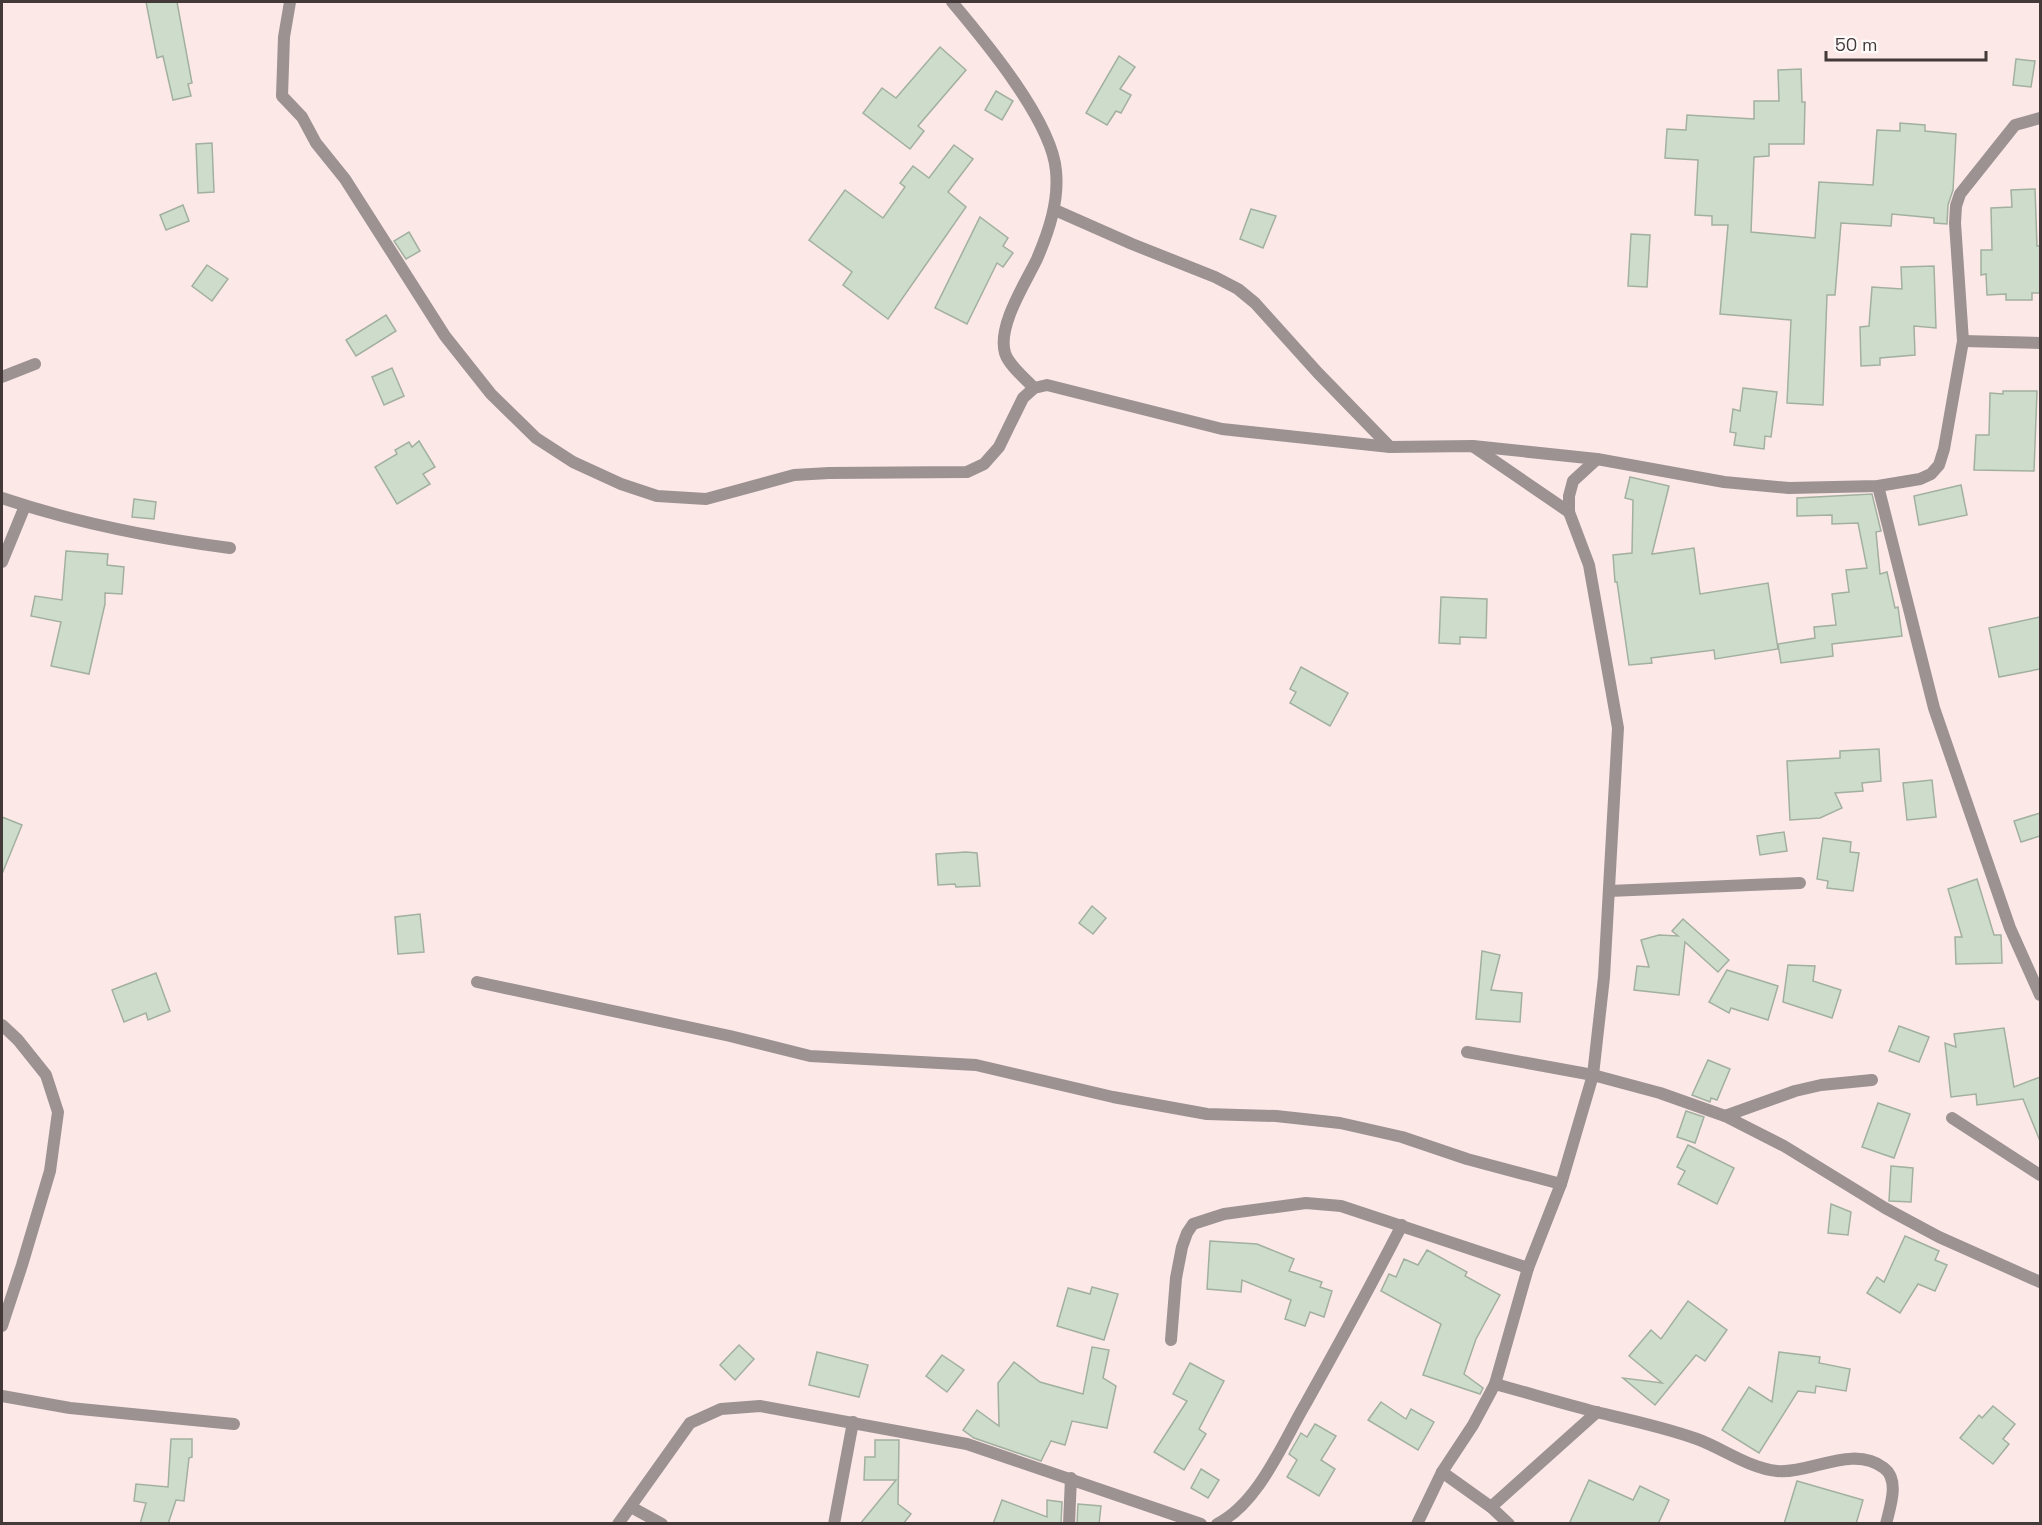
<svg xmlns="http://www.w3.org/2000/svg" width="2042" height="1525" viewBox="0 0 2042 1525" font-family="'Space Grotesk',sans-serif">
<style>
.building{fill:#cedccb;stroke:#a2b0a0;stroke-width:1.5}
.lines{fill:none;stroke-linecap:round;stroke-linejoin:round}
.street{stroke:#9d9292;stroke-width:12}
</style>
<rect width="100%" height="100%" fill="#fde8e8"/>
<g class="building">
<path d="M 146,2 L 177,2 L 192,83 L 188,84 L 191,96 L 173,100 L 163,56 L 157,58 Z"/>
<path d="M 940,47 L 966,70 L 918,126 L 924,131 L 910,149 L 863,113 L 882,88 L 896,98 Z"/>
<path d="M 1119,56 L 1135,67 L 1120,89 L 1131,95 L 1121,113 L 1116,111 L 1107,125 L 1086,113 Z"/>
<path d="M 2016,59 L 2035,61 L 2031,87 L 2013,85 Z"/>
<path d="M 1801,69 L 1802,102 L 1805,102 L 1804,144 L 1769,144 L 1769,156 L 1754,157 L 1751,232 L 1815,238 L 1819,182 L 1873,185 L 1877,130 L 1900,131 L 1900,123 L 1925,125 L 1925,131 L 1956,134 L 1953,190 L 1948,205 L 1947,224 L 1934,223 L 1934,218 L 1892,214 L 1891,226 L 1841,223 L 1835,295 L 1827,295 L 1823,405 L 1787,403 L 1791,320 L 1720,314 L 1728,225 L 1712,225 L 1712,216 L 1695,215 L 1698,160 L 1665,158 L 1667,129 L 1686,130 L 1687,115 L 1754,119 L 1754,101 L 1779,101 L 1778,70 Z"/>
<path d="M 996,91 L 1013,101 L 1002,120 L 985,110 Z"/>
<path d="M 212,143 L 214,192 L 198,193 L 196,144 Z"/>
<path d="M 954,145 L 973,159 L 948,192 L 966,207 L 888,319 L 843,285 L 852,272 L 809,240 L 845,190 L 883,218 L 905,187 L 900,183 L 913,166 L 929,178 Z"/>
<path d="M 2035,189 L 2037,246 L 2040,246 L 2040,293 L 2032,293 L 2032,300 L 2006,300 L 2006,294 L 1987,295 L 1986,274 L 1981,275 L 1981,250 L 1992,250 L 1991,208 L 2012,207 L 2011,190 Z"/>
<path d="M 183,205 L 189,221 L 166,230 L 160,215 Z"/>
<path d="M 1251,209 L 1276,216 L 1263,248 L 1240,239 Z"/>
<path d="M 980,217 L 1008,238 L 1003,246 L 1013,253 L 1003,267 L 997,263 L 967,324 L 935,308 Z"/>
<path d="M 409,232 L 420,251 L 406,259 L 394,241 Z"/>
<path d="M 1631,234 L 1650,235 L 1647,287 L 1628,286 Z"/>
<path d="M 207,265 L 228,279 L 212,301 L 192,286 Z"/>
<path d="M 1934,266 L 1936,328 L 1914,326 L 1915,355 L 1880,358 L 1880,365 L 1861,366 L 1860,327 L 1869,326 L 1872,287 L 1902,289 L 1901,267 Z"/>
<path d="M 386,315 L 396,331 L 356,356 L 346,340 Z"/>
<path d="M 392,368 L 404,396 L 384,405 L 372,377 Z"/>
<path d="M 1743,388 L 1777,392 L 1771,437 L 1765,436 L 1764,449 L 1734,445 L 1736,433 L 1730,432 L 1733,409 L 1740,411 Z"/>
<path d="M 2003,391 L 2037,391 L 2034,471 L 1974,470 L 1976,435 L 1989,435 L 1990,393 L 2003,394 Z"/>
<path d="M 419,441 L 435,467 L 423,474 L 430,484 L 397,504 L 375,467 L 397,454 L 395,450 L 409,442 L 412,447 Z"/>
<path d="M 1630,477 L 1669,486 L 1652,554 L 1694,548 L 1700,594 L 1768,583 L 1778,649 L 1715,659 L 1714,650 L 1651,658 L 1652,663 L 1629,665 L 1617,582 L 1615,582 L 1613,555 L 1632,553 L 1633,500 L 1625,498 Z"/>
<path d="M 1961,485 L 1967,515 L 1919,525 L 1914,496 Z"/>
<path d="M 1872,494 L 1881,531 L 1876,532 L 1880,574 L 1887,572 L 1895,608 L 1898,607 L 1902,636 L 1832,644 L 1833,656 L 1781,663 L 1778,644 L 1815,638 L 1814,627 L 1836,625 L 1832,594 L 1849,592 L 1846,570 L 1867,568 L 1858,523 L 1832,524 L 1832,515 L 1797,516 L 1797,498 Z"/>
<path d="M 134,499 L 156,502 L 154,519 L 132,517 Z"/>
<path d="M 66,551 L 108,554 L 107,565 L 124,567 L 122,594 L 105,593 L 105,604 L 89,674 L 51,666 L 61,622 L 31,616 L 35,596 L 62,600 Z"/>
<path d="M 1441,597 L 1487,599 L 1486,638 L 1460,637 L 1460,644 L 1439,643 Z"/>
<path d="M 2040,617 L 2040,669 L 1999,677 L 1989,628 Z"/>
<path d="M 1301,667 L 1348,693 L 1330,726 L 1290,703 L 1296,692 L 1290,689 Z"/>
<path d="M 1879,749 L 1881,781 L 1862,783 L 1863,791 L 1835,793 L 1842,808 L 1820,818 L 1790,820 L 1787,761 L 1840,758 L 1840,751 Z"/>
<path d="M 1932,780 L 1936,817 L 1907,820 L 1903,783 Z"/>
<path d="M 2040,813 L 2040,836 L 2021,842 L 2014,821 Z"/>
<path d="M 2,817 L 22,825 L 2,874 Z"/>
<path d="M 1784,832 L 1787,851 L 1760,855 L 1757,836 Z"/>
<path d="M 1823,838 L 1851,842 L 1850,852 L 1859,853 L 1853,891 L 1827,888 L 1828,881 L 1817,879 Z"/>
<path d="M 966,852 L 977,853 L 980,886 L 956,887 L 955,884 L 938,885 L 936,854 Z"/>
<path d="M 1977,879 L 1994,935 L 2001,935 L 2002,963 L 1956,964 L 1955,937 L 1962,937 L 1948,889 Z"/>
<path d="M 1092,906 L 1106,918 L 1093,934 L 1079,923 Z"/>
<path d="M 420,914 L 424,952 L 398,954 L 395,917 Z"/>
<path d="M 1683,919 L 1729,960 L 1718,972 L 1685,942 L 1679,995 L 1634,990 L 1637,966 L 1649,967 L 1641,940 L 1659,935 L 1678,936 L 1672,931 Z"/>
<path d="M 1482,951 L 1500,955 L 1491,990 L 1522,993 L 1520,1022 L 1476,1019 Z"/>
<path d="M 1788,965 L 1815,966 L 1813,981 L 1841,990 L 1832,1018 L 1783,1002 Z"/>
<path d="M 1727,970 L 1778,986 L 1768,1020 L 1731,1008 L 1729,1013 L 1709,1002 Z"/>
<path d="M 156,973 L 170,1011 L 148,1020 L 146,1013 L 124,1022 L 112,990 Z"/>
<path d="M 1899,1026 L 1929,1037 L 1919,1062 L 1889,1051 Z"/>
<path d="M 2004,1028 L 2014,1087 L 2040,1077 L 2040,1141 L 2023,1099 L 1977,1105 L 1976,1094 L 1951,1097 L 1945,1043 L 1956,1047 L 1954,1034 Z"/>
<path d="M 1708,1060 L 1730,1069 L 1717,1100 L 1711,1098 L 1710,1102 L 1692,1095 Z"/>
<path d="M 1878,1103 L 1910,1114 L 1894,1158 L 1862,1147 Z"/>
<path d="M 1686,1111 L 1704,1117 L 1695,1143 L 1677,1137 Z"/>
<path d="M 1688,1145 L 1734,1168 L 1717,1204 L 1678,1184 L 1685,1171 L 1677,1167 Z"/>
<path d="M 1891,1166 L 1913,1168 L 1911,1202 L 1889,1201 Z"/>
<path d="M 1831,1204 L 1851,1212 L 1848,1235 L 1828,1233 Z"/>
<path d="M 1905,1236 L 1939,1251 L 1935,1260 L 1947,1265 L 1935,1291 L 1918,1284 L 1900,1313 L 1867,1293 L 1877,1277 L 1884,1282 Z"/>
<path d="M 1210,1241 L 1257,1244 L 1294,1259 L 1289,1271 L 1322,1282 L 1320,1287 L 1332,1291 L 1324,1317 L 1310,1312 L 1305,1326 L 1285,1319 L 1291,1300 L 1242,1280 L 1241,1292 L 1207,1289 Z"/>
<path d="M 1427,1250 L 1467,1272 L 1465,1276 L 1500,1295 L 1476,1339 L 1464,1374 L 1483,1388 L 1480,1394 L 1423,1375 L 1441,1324 L 1381,1291 L 1389,1274 L 1396,1277 L 1404,1259 L 1418,1265 Z"/>
<path d="M 1092,1287 L 1118,1294 L 1104,1340 L 1057,1326 L 1068,1288 L 1090,1294 Z"/>
<path d="M 1688,1301 L 1727,1330 L 1705,1361 L 1696,1355 L 1655,1405 L 1623,1378 L 1662,1383 L 1629,1356 L 1651,1330 L 1661,1339 Z"/>
<path d="M 739,1345 L 754,1359 L 735,1380 L 720,1365 Z"/>
<path d="M 1092,1347 L 1109,1350 L 1103,1378 L 1116,1386 L 1107,1428 L 1072,1421 L 1065,1445 L 1051,1441 L 1041,1461 L 974,1438 L 963,1430 L 977,1410 L 999,1426 L 998,1383 L 1014,1362 L 1040,1382 L 1083,1394 Z"/>
<path d="M 817,1352 L 868,1365 L 859,1397 L 809,1385 Z"/>
<path d="M 1779,1352 L 1820,1357 L 1819,1363 L 1850,1369 L 1846,1391 L 1816,1386 L 1815,1393 L 1798,1391 L 1759,1453 L 1722,1430 L 1749,1387 L 1772,1402 Z"/>
<path d="M 942,1355 L 964,1370 L 947,1392 L 926,1376 Z"/>
<path d="M 1190,1363 L 1224,1381 L 1199,1429 L 1206,1434 L 1184,1470 L 1154,1452 L 1187,1401 L 1173,1394 Z"/>
<path d="M 1381,1402 L 1406,1419 L 1411,1409 L 1434,1422 L 1418,1450 L 1368,1420 Z"/>
<path d="M 1993,1406 L 2015,1424 L 2003,1439 L 2009,1444 L 1993,1464 L 1960,1438 L 1979,1415 L 1982,1418 Z"/>
<path d="M 1315,1424 L 1336,1436 L 1321,1460 L 1335,1469 L 1319,1496 L 1287,1477 L 1297,1460 L 1289,1454 L 1301,1433 L 1307,1437 Z"/>
<path d="M 171,1439 L 192,1439 L 192,1457 L 189,1458 L 184,1501 L 176,1500 L 168,1524 L 140,1524 L 146,1503 L 134,1501 L 136,1484 L 168,1487 Z"/>
<path d="M 875,1440 L 899,1440 L 898,1504 L 911,1514 L 903,1524 L 860,1524 L 896,1480 L 864,1480 L 865,1457 L 875,1457 Z"/>
<path d="M 1201,1469 L 1219,1480 L 1208,1498 L 1191,1488 Z"/>
<path d="M 1589,1480 L 1633,1500 L 1640,1486 L 1669,1500 L 1658,1524 L 1569,1524 Z"/>
<path d="M 1797,1481 L 1863,1500 L 1856,1524 L 1784,1524 Z"/>
<path d="M 1002,1500 L 1047,1517 L 1047,1500 L 1062,1502 L 1061,1524 L 993,1524 Z"/>
<path d="M 1078,1504 L 1101,1506 L 1099,1524 L 1077,1524 Z"/>
</g>
<g class="lines">
<g class="street">
<path d="M 290,2 L 284,37 L 282,96 L 302,117 L 316,143 L 345,179 L 445,336 L 491,394 L 536,438 L 573,462 L 621,484 L 657,496 L 706,499 L 794,475 L 829,473 L 967,472 L 984,464 L 999,447 L 1023,398 L 1034,388 L 1047,385 L 1222,429 L 1390,447 L 1473,446 L 1597,459"/>
<path d="M 952,2 C 984,40 1052,121 1056,171 C 1059,201 1049,231 1037,259 C 1026,282 997,326 1005,353 C 1009,366 1025,378 1034,388"/>
<path d="M 1055,210 L 1132,244 L 1215,277 L 1238,289 L 1255,303 L 1318,373 L 1390,447"/>
<path d="M 1963,341 L 2040,343"/>
<path d="M 2,377 L 35,364"/>
<path d="M 1474,447 L 1569,512"/>
<path d="M 1878,486 L 1934,708 L 2010,928 L 2040,995"/>
<path d="M 2,498 C 76,523 153,538 230,548"/>
<path d="M 2,562 L 25,506"/>
<path d="M 1609,891 L 1800,883"/>
<path d="M 477,982 L 730,1036 L 810,1056 L 976,1065 L 1113,1097 L 1207,1114 L 1276,1116 L 1340,1123 L 1402,1137 L 1467,1159 L 1561,1184"/>
<path d="M 2,1025 L 18,1040 L 46,1075 L 58,1112 L 50,1171 L 22,1265 L 2,1326"/>
<path d="M 1467,1052 L 1593,1075 L 1660,1093 L 1725,1116 L 1784,1146 L 1885,1208 L 1939,1237 L 2040,1282"/>
<path d="M 1725,1116 L 1795,1091 L 1821,1085 L 1872,1080"/>
<path d="M 1952,1118 L 2040,1175"/>
<path d="M 1171,1340 L 1176,1278 L 1182,1247 L 1187,1233 L 1193,1224 L 1224,1214 L 1306,1203 L 1341,1206 L 1528,1268"/>
<path d="M 1495,1384 C 1528,1393 1562,1403 1596,1412 C 1630,1420 1664,1427 1697,1439 C 1724,1449 1749,1468 1777,1471 C 1810,1474 1853,1444 1884,1468 C 1900,1480 1890,1507 1886,1524"/>
<path d="M 2,1396 L 70,1408 L 234,1424"/>
<path d="M 1442,1472 L 1491,1507 L 1509,1524"/>
<path d="M 631,1507 L 662,1524"/>
<path d="M 1491,1507 L 1597,1412"/>
<path d="M 618,1524 L 690,1423 L 721,1409 L 760,1406 L 967,1444 L 1201,1524"/>
<path d="M 834,1524 L 853,1422"/>
<path d="M 1069,1524 L 1071,1478"/>
<path d="M 1217,1524 C 1259,1503 1283,1442 1306,1403 C 1339,1344 1371,1285 1402,1225"/>
<path d="M 1417,1524 L 1442,1472 L 1473,1425 L 1495,1384 L 1528,1268 L 1561,1184 L 1593,1075 L 1604,977 L 1618,728 L 1589,565 L 1569,512 L 1569,496 L 1573,481 L 1597,459 L 1724,482 L 1789,488 L 1878,486 L 1920,479 L 1931,474 L 1939,465 L 1944,449 L 1963,341 L 1955,223 L 1956,206 L 1960,194 L 2015,125 L 2040,118"/>
</g>
</g>
<rect width="2042" height="1525" fill="none" stroke="#433939" stroke-width="6"/>
<path d="M1826 51v9h160v-9" fill="none" stroke="#433939" stroke-width="3"/>
<text x="1835" y="51" font-size="18" fill="#433939" stroke="#fffafa" stroke-width="4.5" paint-order="stroke">50 m</text>
</svg>
